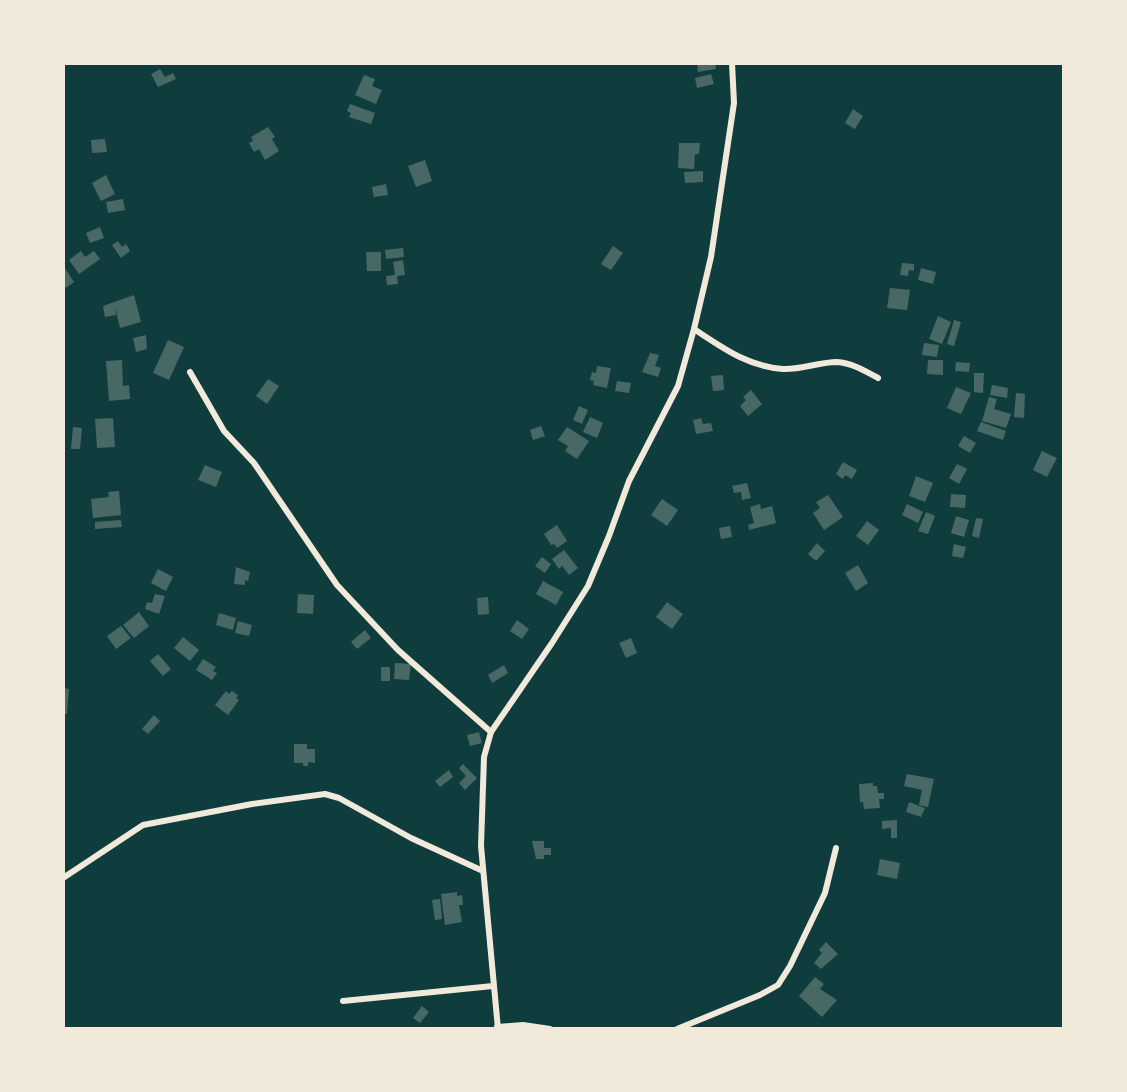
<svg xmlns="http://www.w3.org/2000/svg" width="1127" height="1092" viewBox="0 0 1127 1092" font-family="Barlow,sans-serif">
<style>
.building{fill:#486865}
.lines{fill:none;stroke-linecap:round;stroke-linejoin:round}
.minor{stroke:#f1e9da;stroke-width:6}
</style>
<rect width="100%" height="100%" fill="#0f3d3e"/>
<g class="building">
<path d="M 697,63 L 715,63 L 716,69 L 698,72 Z"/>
<path d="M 160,69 L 165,77 L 173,73 L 176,79 L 158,87 L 151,74 Z"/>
<path d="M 711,74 L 714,84 L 697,88 L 695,78 Z"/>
<path d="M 364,75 L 375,79 L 372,86 L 382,90 L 376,104 L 355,95 Z"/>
<path d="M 350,104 L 375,113 L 371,124 L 349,117 L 351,113 L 347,111 Z"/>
<path d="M 853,109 L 863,116 L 855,129 L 845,123 Z"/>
<path d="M 268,127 L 275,137 L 272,139 L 279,151 L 265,160 L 259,149 L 254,152 L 249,143 L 253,141 L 251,137 Z"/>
<path d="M 105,139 L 107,152 L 92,153 L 91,140 Z"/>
<path d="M 679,143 L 700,143 L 699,154 L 695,154 L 694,169 L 678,168 Z"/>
<path d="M 425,160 L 432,181 L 416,187 L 408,166 Z"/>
<path d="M 703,171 L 703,182 L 685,183 L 684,172 Z"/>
<path d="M 106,175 L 115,194 L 101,201 L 92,183 Z"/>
<path d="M 386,184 L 388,195 L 374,197 L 372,187 Z"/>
<path d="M 123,199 L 125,210 L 108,213 L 106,202 Z"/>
<path d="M 100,227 L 104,238 L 90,243 L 86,233 Z"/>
<path d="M 118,241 L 122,247 L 126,244 L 130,251 L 121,258 L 112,245 Z"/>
<path d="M 613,246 L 623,253 L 611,270 L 601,264 Z"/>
<path d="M 403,248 L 404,257 L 386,259 L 385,250 Z"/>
<path d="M 81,251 L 85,257 L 94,251 L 100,259 L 79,274 L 69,260 Z"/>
<path d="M 366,252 L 381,252 L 381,271 L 367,271 Z"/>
<path d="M 403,260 L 405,275 L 397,276 L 398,284 L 387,285 L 386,276 L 395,275 L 393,262 Z"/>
<path d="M 902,263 L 914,264 L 914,271 L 909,270 L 908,276 L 900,275 Z"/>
<path d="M 63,265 L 74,282 L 66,288 L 63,284 Z"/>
<path d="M 921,268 L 936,272 L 933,284 L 918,280 Z"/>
<path d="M 890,288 L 910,290 L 907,310 L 887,308 Z"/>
<path d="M 134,295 L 141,322 L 120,328 L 115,307 L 116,315 L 105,317 L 103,306 Z"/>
<path d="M 938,316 L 951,322 L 942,344 L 929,339 Z"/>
<path d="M 954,320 L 961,322 L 954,346 L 947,344 Z"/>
<path d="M 146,335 L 147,349 L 136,352 L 133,338 Z"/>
<path d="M 168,340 L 184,347 L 169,380 L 153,373 Z"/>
<path d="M 924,343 L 939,345 L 937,357 L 922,355 Z"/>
<path d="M 650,353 L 659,355 L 655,366 L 661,368 L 658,377 L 642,372 Z"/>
<path d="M 122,360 L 123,386 L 129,385 L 130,399 L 109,401 L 106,361 Z"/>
<path d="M 928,360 L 943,360 L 943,375 L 927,374 Z"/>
<path d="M 956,362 L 970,363 L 969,372 L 955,371 Z"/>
<path d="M 597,366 L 611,368 L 607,388 L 593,385 L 594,381 L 590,380 L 592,372 L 596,373 Z"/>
<path d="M 974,373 L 984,373 L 983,393 L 974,392 Z"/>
<path d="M 723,375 L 724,390 L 713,391 L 711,376 Z"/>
<path d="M 268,379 L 279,386 L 267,404 L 256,396 Z"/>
<path d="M 617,381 L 631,383 L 629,393 L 615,391 Z"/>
<path d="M 992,385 L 1008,388 L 1007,398 L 990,395 Z"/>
<path d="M 956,387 L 971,393 L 961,414 L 947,408 Z"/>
<path d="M 751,390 L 762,404 L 748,416 L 740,406 L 746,400 L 743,397 Z"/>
<path d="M 1016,393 L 1025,394 L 1024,418 L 1014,417 Z"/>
<path d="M 989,397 L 997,399 L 994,409 L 1011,414 L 1006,428 L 982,421 Z"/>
<path d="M 579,406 L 588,410 L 582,424 L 573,420 Z"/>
<path d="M 590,417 L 603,423 L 597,438 L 583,432 Z"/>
<path d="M 113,418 L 115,447 L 97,448 L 95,419 Z"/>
<path d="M 701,418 L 703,424 L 711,423 L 713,431 L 696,434 L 693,420 Z"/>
<path d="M 981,422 L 1006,431 L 1003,440 L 977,431 Z"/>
<path d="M 541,426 L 545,436 L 533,440 L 530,430 Z"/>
<path d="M 73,427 L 82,428 L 80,449 L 71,449 Z"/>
<path d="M 567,427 L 589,441 L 577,459 L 565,451 L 568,446 L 558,440 Z"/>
<path d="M 964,436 L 976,443 L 970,453 L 958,446 Z"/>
<path d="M 1042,451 L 1057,458 L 1047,477 L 1033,470 Z"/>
<path d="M 843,462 L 857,470 L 852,479 L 845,475 L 843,479 L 836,474 Z"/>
<path d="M 957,464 L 967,469 L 959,484 L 949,478 Z"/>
<path d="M 205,465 L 222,472 L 216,487 L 198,480 Z"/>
<path d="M 916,476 L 933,483 L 925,502 L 909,496 Z"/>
<path d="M 747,483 L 751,498 L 742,500 L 741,492 L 734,493 L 732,486 Z"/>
<path d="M 119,491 L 121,515 L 93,518 L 91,499 L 109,497 L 108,492 Z"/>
<path d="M 951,494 L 966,495 L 965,508 L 950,507 Z"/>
<path d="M 828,495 L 843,517 L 824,530 L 813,513 L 820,508 L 816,502 Z"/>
<path d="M 662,499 L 678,510 L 667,526 L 651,515 Z"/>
<path d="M 760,504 L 761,509 L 772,506 L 776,523 L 749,530 L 748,525 L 754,523 L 750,507 Z"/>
<path d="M 907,504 L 923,512 L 918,523 L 902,515 Z"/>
<path d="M 926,512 L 935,516 L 928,534 L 918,531 Z"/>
<path d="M 956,516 L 969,520 L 964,537 L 951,533 Z"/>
<path d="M 976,518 L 983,519 L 979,538 L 972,536 Z"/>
<path d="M 121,520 L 122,527 L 95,529 L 95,522 Z"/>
<path d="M 867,521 L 879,530 L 868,545 L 856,536 Z"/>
<path d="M 557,525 L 567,541 L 557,548 L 554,544 L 551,545 L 544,534 Z"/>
<path d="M 730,526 L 732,537 L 721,539 L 719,528 Z"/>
<path d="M 817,543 L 825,551 L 816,561 L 808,554 Z"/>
<path d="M 954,544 L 966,547 L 963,558 L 952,556 Z"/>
<path d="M 564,550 L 578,568 L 569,575 L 562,566 L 559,569 L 552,559 Z"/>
<path d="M 542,557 L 551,564 L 545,573 L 535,566 Z"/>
<path d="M 858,565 L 868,583 L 856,591 L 845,573 Z"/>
<path d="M 236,567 L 250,572 L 248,581 L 245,580 L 245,585 L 234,584 Z"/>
<path d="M 158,569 L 173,577 L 166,591 L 151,583 Z"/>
<path d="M 543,581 L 563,592 L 556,605 L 536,594 Z"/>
<path d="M 155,594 L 165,596 L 159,614 L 145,609 L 147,602 L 152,603 Z"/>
<path d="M 298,594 L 314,595 L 313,614 L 297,613 Z"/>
<path d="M 488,597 L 489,614 L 478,615 L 477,598 Z"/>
<path d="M 667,602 L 683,614 L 672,629 L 656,617 Z"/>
<path d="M 139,612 L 149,626 L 134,638 L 123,625 Z"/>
<path d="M 219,613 L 236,618 L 233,630 L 216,625 Z"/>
<path d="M 517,620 L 529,629 L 522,639 L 510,631 Z"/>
<path d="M 238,621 L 252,625 L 249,636 L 235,633 Z"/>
<path d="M 121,626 L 131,638 L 116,649 L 107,636 Z"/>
<path d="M 365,630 L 371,638 L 357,649 L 351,642 Z"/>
<path d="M 183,637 L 199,650 L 190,661 L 174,648 Z"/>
<path d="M 631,638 L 637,653 L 626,658 L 619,643 Z"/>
<path d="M 158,654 L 171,669 L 163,676 L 150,661 Z"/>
<path d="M 203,659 L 216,667 L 213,671 L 217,673 L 212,680 L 196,670 Z"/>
<path d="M 395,663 L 411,664 L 409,680 L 394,679 Z"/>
<path d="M 504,665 L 508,673 L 492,683 L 488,675 Z"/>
<rect x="381" y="667" width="9" height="14"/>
<path d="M 63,688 L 69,689 L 67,714 L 63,714 Z"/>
<path d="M 226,691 L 229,694 L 232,691 L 238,695 L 236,698 L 239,700 L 228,715 L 215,705 Z"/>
<path d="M 154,715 L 160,721 L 148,734 L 142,729 Z"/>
<path d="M 479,732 L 482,743 L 470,746 L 467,735 Z"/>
<path d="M 294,744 L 307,744 L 307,749 L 315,749 L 315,763 L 308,762 L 308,766 L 303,766 L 303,763 L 294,763 Z"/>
<path d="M 463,764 L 477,778 L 465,790 L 459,783 L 466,776 L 459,768 Z"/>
<path d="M 449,770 L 453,777 L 440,787 L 435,781 Z"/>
<path d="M 907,774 L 934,779 L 928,807 L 919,805 L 922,790 L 904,786 Z"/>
<path d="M 873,783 L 873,786 L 877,786 L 878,793 L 884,793 L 884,799 L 879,799 L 880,808 L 864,809 L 863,802 L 860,802 L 859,784 Z"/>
<path d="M 909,802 L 925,808 L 921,817 L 906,812 Z"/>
<path d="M 897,820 L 897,838 L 891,838 L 891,828 L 882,829 L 882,821 Z"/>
<path d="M 532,841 L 544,841 L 544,848 L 551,848 L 551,855 L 544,855 L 544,859 L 536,859 Z"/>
<path d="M 880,859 L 900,863 L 897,879 L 877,875 Z"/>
<path d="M 457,892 L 457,896 L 462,895 L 463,905 L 459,905 L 462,922 L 445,925 L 441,894 Z"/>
<path d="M 440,899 L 442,919 L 435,920 L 432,900 Z"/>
<path d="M 826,942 L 838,954 L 821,969 L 814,963 L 822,953 L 819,950 Z"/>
<path d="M 815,977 L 824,984 L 820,989 L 837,1000 L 822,1017 L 799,996 Z"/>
<path d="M 422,1006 L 429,1012 L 420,1023 L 413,1018 Z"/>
</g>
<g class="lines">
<g class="minor">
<path d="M 694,329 C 723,348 747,366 783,369 C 801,370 819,362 837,362 C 852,363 865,371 878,378"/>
<path d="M 190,372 L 224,431 L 254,463 L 337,585 L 398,650 L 491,732"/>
<path d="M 63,878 L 143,825 L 252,804 L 325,794 L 339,798 L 411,838 L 483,871"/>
<path d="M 343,1001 L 493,986"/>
<path d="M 497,1027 L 523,1025 L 550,1029"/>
<path d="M 498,1029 L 481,846 L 484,757 L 491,732 L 552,643 L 588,586 L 609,536 L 629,481 L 678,386 L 694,329 L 711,257 L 734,103 L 732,63"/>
<path d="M 677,1029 L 760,995 L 778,985 L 790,966 L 825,893 L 836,848"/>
</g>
</g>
<rect width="1127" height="1092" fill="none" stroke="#f1e9da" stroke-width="130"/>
</svg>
